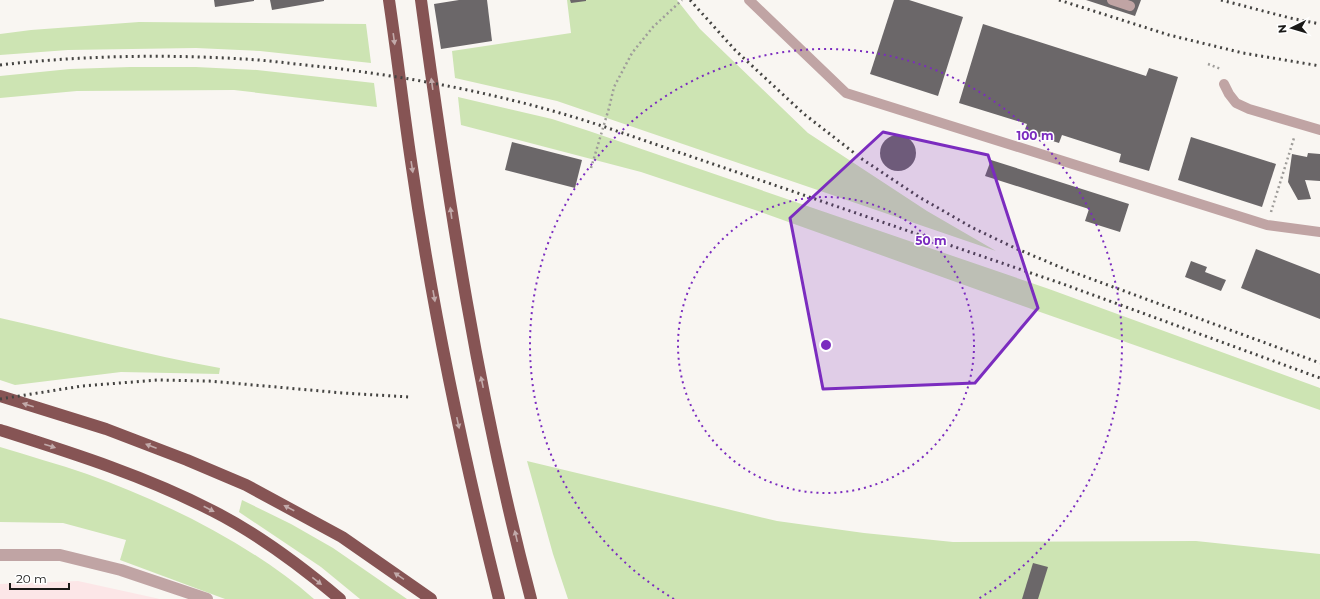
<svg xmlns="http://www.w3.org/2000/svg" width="1320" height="599" viewBox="0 0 1320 599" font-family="Montserrat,sans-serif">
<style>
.education{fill:#fce6e7}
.green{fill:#cde4b3}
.building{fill:#6b6769}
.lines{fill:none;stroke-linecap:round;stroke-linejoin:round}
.path{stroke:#9f9d9a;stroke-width:2.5;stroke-dasharray:2 3;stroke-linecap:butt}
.service{stroke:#c0a4a4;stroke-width:10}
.minor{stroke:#c0a4a4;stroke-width:12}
.trunk{stroke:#865454;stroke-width:12}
.rail{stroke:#454442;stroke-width:3;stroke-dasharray:2 4;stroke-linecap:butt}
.oneway{fill:#c2aaaa}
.marked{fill:#7b2cbf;fill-opacity:0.2;stroke:#7b2cbf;stroke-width:3;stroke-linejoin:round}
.ring{fill:none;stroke:#7b2cbf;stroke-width:2;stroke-dasharray:2 4}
.centre{fill:#7b2cbf;stroke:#fff;stroke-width:2}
.ring-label{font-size:12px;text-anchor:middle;font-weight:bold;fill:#7b2cbf;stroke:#fff;stroke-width:3;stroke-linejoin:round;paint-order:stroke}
</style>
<rect width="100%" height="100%" fill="#f9f6f2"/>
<path class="education" d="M 78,581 L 160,599 L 0,599 L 0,584 Z"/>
<g class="green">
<path d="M 567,0 L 677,0 L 700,29 L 808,133 L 927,211 L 996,251 L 557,101 L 455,78 L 452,51 L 571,33 Z"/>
<path d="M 139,22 L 366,24 L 371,63 L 260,51 L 196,48 L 68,50 L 0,55 L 0,34 L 31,30 Z"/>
<path d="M 130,67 L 196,67 L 257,70 L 374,83 L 377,107 L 234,90 L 77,91 L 0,98 L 0,76 L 70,69 Z"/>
<path d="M 458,97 L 552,119 L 589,131 L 1049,289 L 1320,388 L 1320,410 L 1023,306 L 758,211 L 641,172 L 461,125 Z"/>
<path d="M 0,318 C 73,334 146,355 220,368 L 219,374 L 121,372 L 15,385 L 0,380 Z"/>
<path d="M 0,447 C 29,456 58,464 87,474 C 165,502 251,544 314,599 L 225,599 L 120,560 L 126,540 L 63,523 L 0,522 Z"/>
<path d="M 527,461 L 777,521 L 864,533 L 953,542 L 1196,541 L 1320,554 L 1320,599 L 568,599 L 553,554 Z"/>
<path d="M 242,500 L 291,524 L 333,548 L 407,599 L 360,599 L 321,567 L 239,512 Z"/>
</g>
<g class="building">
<path d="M 214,0 L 254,0 L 254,1 L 215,7 Z"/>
<path d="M 270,0 L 324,0 L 324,1 L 272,10 Z"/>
<path d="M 459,0 L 487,0 L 492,41 L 441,49 L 434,4 Z"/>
<path d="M 570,0 L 586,0 L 586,1 L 571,3 Z"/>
<path d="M 894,0 L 909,0 L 963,17 L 938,96 L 870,74 Z"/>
<path d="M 1086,0 L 1141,0 L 1135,16 Z"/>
<path d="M 983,24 L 1146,76 L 1149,68 L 1178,77 L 1149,171 L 1119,162 L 1121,154 L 1062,135 L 1059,143 L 1024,132 L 1027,124 L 959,103 Z"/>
<circle cx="898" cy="153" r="18"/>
<path d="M 1191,137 L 1276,164 L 1262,207 L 1178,180 Z"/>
<path d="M 512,142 L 582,160 L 575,188 L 505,170 Z"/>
<path d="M 1308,153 L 1320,154 L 1320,181 L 1305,180 L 1311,199 L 1298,200 L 1288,182 L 1292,154 L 1307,157 Z"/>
<path d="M 991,160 L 1129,204 L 1120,232 L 1085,221 L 1089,209 L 985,176 Z"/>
<path d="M 1256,249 L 1320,274 L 1320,319 L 1241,288 Z"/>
<path d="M 1191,261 L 1207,267 L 1205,272 L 1226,280 L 1221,291 L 1185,277 Z"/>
<path d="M 1033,563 L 1048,567 L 1038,599 L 1022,599 Z"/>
</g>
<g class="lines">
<g class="path">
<path d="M 1208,64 L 1221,69"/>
<path d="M 591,168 L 609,108 L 614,87 L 632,53 L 653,27 L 682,0"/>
<path d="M 1271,212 L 1294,138"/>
</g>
<g class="service">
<path d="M 749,0 L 846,93 L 1267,225 L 1320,232"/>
<path d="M 1112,0 L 1130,6"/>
<path d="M 1224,84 L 1229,94 L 1236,103 L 1249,109 L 1320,130"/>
</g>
<path class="minor" d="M 0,555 L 60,555 L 121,570 L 207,599"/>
<g class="trunk">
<path d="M 389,0 C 397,54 403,107 411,161 C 432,308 463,455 499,599"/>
<path d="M 421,0 C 448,201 479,402 531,599"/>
<path d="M 0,396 L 106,429 L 187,460 L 246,485 L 342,537 L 431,599"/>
<path d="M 0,430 C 72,453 145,476 213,511 C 258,534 301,566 340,599"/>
</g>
<g class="rail">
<path d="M 690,0 L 735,50 L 804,114 L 862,159 L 919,197 L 973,228 L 1015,248 L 1067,270 L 1320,363"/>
<path d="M 1059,0 L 1169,35 L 1243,53 L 1320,66"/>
<path d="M 1221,0 L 1290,18 L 1320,24"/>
<path d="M 0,65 C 86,55 174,54 259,60 C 281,62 303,65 324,67 C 420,78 516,97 608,128 L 1063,284 L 1320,378"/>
<path d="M 0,399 L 82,386 L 158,380 L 209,381 L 343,393 L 409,397"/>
</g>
</g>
<defs><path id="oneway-solid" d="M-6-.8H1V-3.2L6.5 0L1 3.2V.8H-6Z"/></defs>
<g class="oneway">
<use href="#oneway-solid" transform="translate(394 39) rotate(82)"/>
<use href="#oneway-solid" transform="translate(432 84) rotate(-98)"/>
<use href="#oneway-solid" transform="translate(412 167) rotate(81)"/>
<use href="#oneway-solid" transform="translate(451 213) rotate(-98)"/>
<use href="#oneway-solid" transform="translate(434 296) rotate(80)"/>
<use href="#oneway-solid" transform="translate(482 382) rotate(-102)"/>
<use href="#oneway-solid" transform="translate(28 405) rotate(-163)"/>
<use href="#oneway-solid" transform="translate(458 423) rotate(78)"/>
<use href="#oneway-solid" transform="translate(50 446) rotate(18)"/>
<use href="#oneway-solid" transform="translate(151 446) rotate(-159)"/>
<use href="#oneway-solid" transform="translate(289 508) rotate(-152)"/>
<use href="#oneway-solid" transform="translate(209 509) rotate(27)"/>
<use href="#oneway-solid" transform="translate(516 536) rotate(-103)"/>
<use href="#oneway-solid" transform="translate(399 576) rotate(-146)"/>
<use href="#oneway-solid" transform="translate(317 581) rotate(38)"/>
</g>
<path class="marked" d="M 883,132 L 988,155 L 1038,308 L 975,383 L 823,389 L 790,218 Z"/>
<g class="ring">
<circle cx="826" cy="345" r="148"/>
<path d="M674 599A296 296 0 1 1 978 599"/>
</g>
<circle cx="826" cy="345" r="6" class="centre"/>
<g class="ring-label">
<text x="1035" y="140">100 m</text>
<text x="931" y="245">50 m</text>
</g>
<g transform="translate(1292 28) rotate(265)" stroke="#ffffff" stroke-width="3" paint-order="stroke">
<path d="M0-3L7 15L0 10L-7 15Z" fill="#1a1917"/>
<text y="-6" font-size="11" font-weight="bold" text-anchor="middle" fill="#1a1917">N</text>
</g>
<path d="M10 583v6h59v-6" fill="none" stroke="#1a1917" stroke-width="2"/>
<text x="16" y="583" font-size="12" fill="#1a1917" stroke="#ffffff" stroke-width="3" paint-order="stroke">20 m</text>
</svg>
